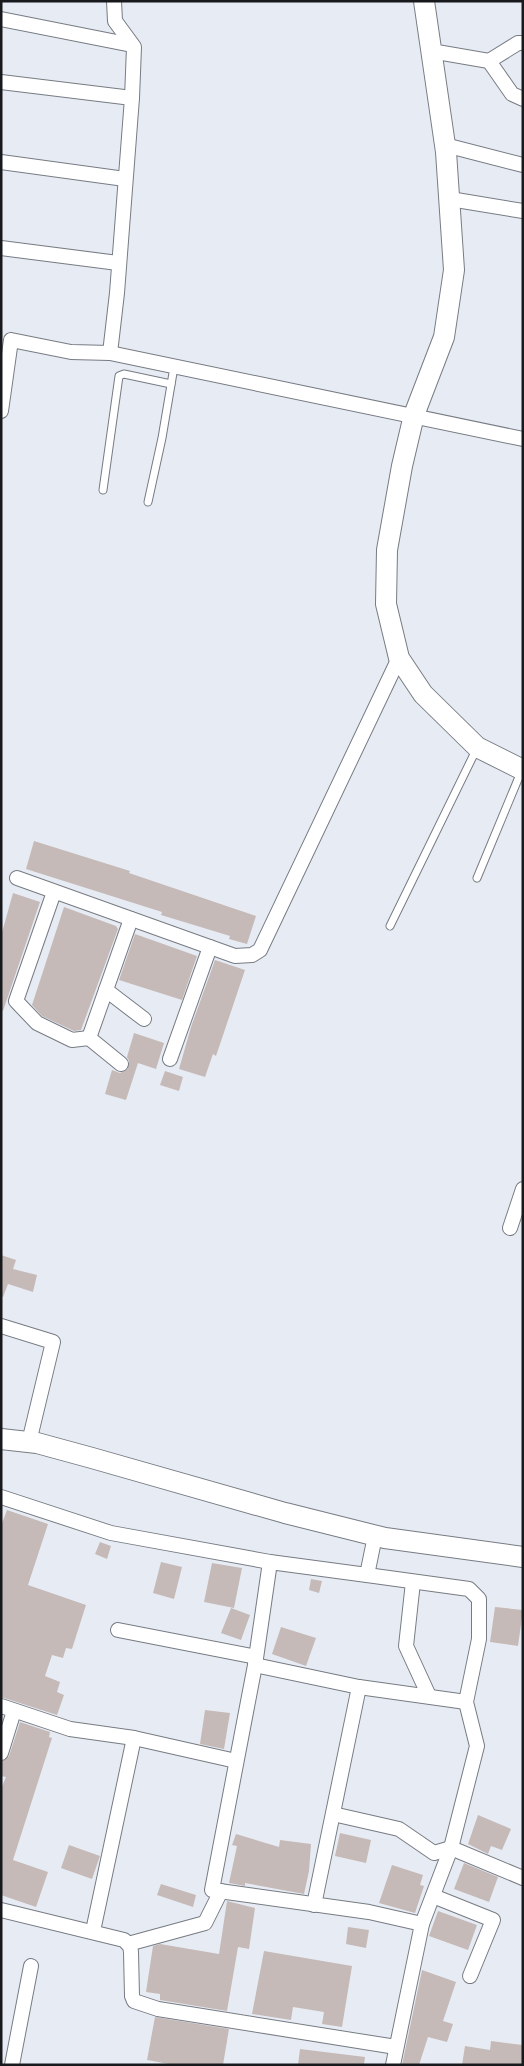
<svg xmlns="http://www.w3.org/2000/svg" width="524" height="2066" viewBox="0 0 524 2066" font-family="Jost,sans-serif">
<style>
.building{fill:#c5bab7}
.lines{fill:none;stroke-linecap:round;stroke-linejoin:round}
.lane-casing{stroke:#777b83;stroke-width:9}
.street-casing{stroke:#777b83;stroke-width:16}
.secondary-casing{stroke:#777b83;stroke-width:22}
.lane{stroke:#fff;stroke-width:7}
.street{stroke:#fff;stroke-width:14}
.secondary{stroke:#fff;stroke-width:20}
</style>
<rect width="100%" height="100%" fill="#e7ecf4"/>
<g class="building">
<path d="M 34,841 L 130,871 L 129,873 L 256,916 L 247,944 L 229,939 L 230,936 L 161,915 L 162,912 L 26,869 Z"/>
<path d="M 13,893 L 40,902 L 3,1011 L 1,1011 L 1,936 Z"/>
<path d="M 64,907 L 116,926 L 118,929 L 81,1030 L 74,1031 L 42,1016 L 32,1005 Z"/>
<path d="M 135,934 L 197,956 L 182,1000 L 119,980 Z"/>
<path d="M 215,960 L 245,970 L 216,1056 L 213,1054 L 205,1077 L 179,1069 L 191,1027 Z"/>
<path d="M 134,1033 L 164,1043 L 156,1069 L 138,1063 L 126,1100 L 105,1094 L 112,1070 L 120,1073 L 128,1069 L 129,1061 L 127,1057 Z"/>
<path d="M 165,1071 L 183,1077 L 179,1091 L 160,1085 Z"/>
<path d="M 1,1255 L 16,1260 L 13,1269 L 37,1275 L 33,1292 L 8,1284 L 3,1297 L 1,1297 Z"/>
<path d="M 7,1510 L 48,1524 L 28,1585 L 86,1605 L 72,1649 L 66,1648 L 63,1658 L 52,1655 L 45,1676 L 60,1682 L 57,1692 L 64,1695 L 57,1715 L 1,1697 L 1,1526 Z"/>
<path d="M 100,1542 L 111,1546 L 107,1559 L 95,1554 Z"/>
<path d="M 161,1562 L 182,1567 L 174,1599 L 153,1593 Z"/>
<path d="M 212,1563 L 242,1568 L 234,1608 L 204,1602 Z"/>
<path d="M 311,1579 L 322,1581 L 319,1593 L 309,1590 Z"/>
<path d="M 495,1607 L 523,1610 L 518,1646 L 490,1642 Z"/>
<path d="M 231,1608 L 250,1615 L 241,1640 L 221,1633 Z"/>
<path d="M 281,1627 L 316,1638 L 306,1666 L 272,1654 Z"/>
<path d="M 205,1710 L 230,1713 L 224,1749 L 200,1744 Z"/>
<path d="M 20,1722 L 50,1732 L 49,1737 L 52,1738 L 13,1860 L 48,1872 L 36,1907 L 1,1895 L 1,1789 L 6,1777 L 1,1776 L 1,1762 L 9,1756 Z"/>
<path d="M 478,1815 L 511,1829 L 502,1850 L 491,1846 L 488,1854 L 468,1844 Z"/>
<path d="M 340,1833 L 371,1840 L 366,1863 L 335,1856 Z"/>
<path d="M 236,1834 L 279,1847 L 280,1840 L 311,1844 L 309,1871 L 304,1894 L 245,1883 L 245,1886 L 229,1883 L 237,1846 L 232,1845 Z"/>
<path d="M 69,1845 L 100,1856 L 92,1879 L 61,1868 Z"/>
<path d="M 464,1863 L 498,1877 L 489,1902 L 454,1889 Z"/>
<path d="M 392,1865 L 423,1875 L 420,1885 L 424,1886 L 415,1913 L 379,1903 Z"/>
<path d="M 161,1884 L 196,1895 L 193,1907 L 157,1895 Z"/>
<path d="M 227,1901 L 255,1908 L 249,1949 L 238,1947 L 227,2011 L 160,2000 L 160,1994 L 146,1992 L 153,1946 L 160,1944 L 219,1954 Z"/>
<path d="M 438,1911 L 477,1925 L 468,1950 L 429,1936 Z"/>
<path d="M 348,1927 L 369,1930 L 366,1948 L 346,1944 Z"/>
<path d="M 264,1951 L 352,1966 L 342,2027 L 322,2024 L 324,2012 L 293,2007 L 291,2020 L 252,2014 Z"/>
<path d="M 422,1970 L 456,1982 L 443,2021 L 453,2024 L 447,2042 L 428,2037 L 419,2065 L 402,2065 Z"/>
<path d="M 155,2017 L 229,2029 L 223,2065 L 174,2065 L 147,2060 Z"/>
<path d="M 491,2041 L 523,2045 L 523,2065 L 462,2065 L 465,2046 L 490,2050 Z"/>
<path d="M 300,2049 L 365,2057 L 364,2065 L 298,2065 Z"/>
</g>
<g class="lines">
<g class="lane-casing">
<g id="lane">
<path d="M 103,490 L 119,376 L 124,374 L 171,384"/>
<path d="M 148,502 L 162,438 L 174,367"/>
<path d="M 477,878 L 521,772"/>
<path d="M 390,926 L 477,748"/>
</g>
</g>
<g class="street-casing">
<g id="street">
<path d="M 1,19 L 132,45"/>
<path d="M 431,51 L 489,61 L 518,43 L 523,43"/>
<path d="M 489,61 L 512,94 L 523,99"/>
<path d="M 1,82 L 132,98"/>
<path d="M 445,145 L 523,165"/>
<path d="M 1,162 L 125,179"/>
<path d="M 450,199 L 523,211"/>
<path d="M 1,248 L 118,263"/>
<path d="M 110,353 L 117,293 L 132,98 L 134,47 L 115,21 L 114,1"/>
<path d="M 1,411 L 11,340 L 71,352 L 110,353 L 523,439"/>
<path d="M 17,878 L 235,956 L 252,955 L 260,950 L 399,658"/>
<path d="M 54,892 L 16,1001 L 37,1023 L 72,1040 L 89,1038 L 121,1064"/>
<path d="M 106,990 L 144,1019"/>
<path d="M 89,1038 L 131,919"/>
<path d="M 170,1059 L 210,947"/>
<path d="M 510,1228 L 523,1189"/>
<path d="M 1,1326 L 53,1342 L 29,1442"/>
<path d="M 1,1497 L 111,1533 L 270,1562"/>
<path d="M 375,1536 L 367,1575 L 270,1562 L 255,1665 L 212,1890 L 369,1912 L 422,1924 L 393,2065"/>
<path d="M 367,1575 L 469,1589 L 479,1599 L 479,1639 L 466,1702 L 477,1746 L 451,1848 L 422,1924"/>
<path d="M 413,1582 L 406,1646 L 429,1696"/>
<path d="M 118,1630 L 256,1657"/>
<path d="M 255,1665 L 359,1687 L 466,1702"/>
<path d="M 1,1706 L 70,1729 L 134,1738 L 236,1761"/>
<path d="M 1,1753 L 14,1711"/>
<path d="M 333,1814 L 399,1829 L 434,1853 L 451,1848 L 523,1878"/>
<path d="M 433,1896 L 493,1920 L 470,1976"/>
<path d="M 314,1905 L 359,1687"/>
<path d="M 1,1910 L 124,1940 L 130,1946 L 131,1952 L 132,1996 L 134,2001 L 158,2009 L 396,2047"/>
<path d="M 93,1931 L 134,1738"/>
<path d="M 128,1944 L 205,1923 L 221,1891"/>
<path d="M 12,2065 L 31,1966"/>
</g>
</g>
<g class="secondary-casing">
<g id="secondary">
<path d="M 424,1 L 446,152 L 454,270 L 444,337 L 414,415 L 402,466 L 387,550 L 386,604 L 399,658 L 423,694 L 477,747 L 523,770"/>
<path d="M 1,1439 L 37,1443 L 92,1458 L 285,1513 L 385,1538 L 523,1557"/>
</g>
</g>
<use href="#lane" class="lane"/>
<use href="#street" class="street"/>
<use href="#secondary" class="secondary"/>
</g>
<rect width="524" height="2066" fill="none" stroke="#17191c" stroke-width="5"/>
</svg>
